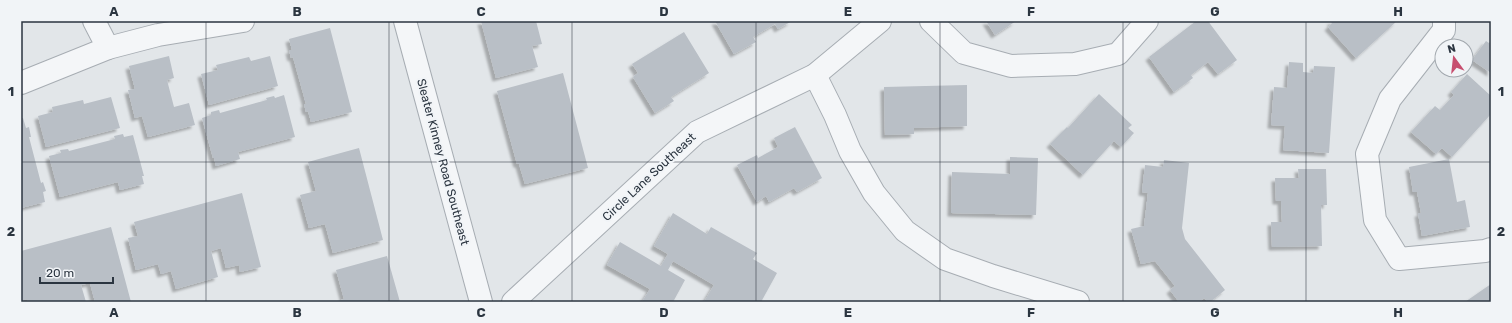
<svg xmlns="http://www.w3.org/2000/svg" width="1512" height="323" viewBox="0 0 1512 323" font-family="Rubik,sans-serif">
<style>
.building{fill:#b9bfc6;filter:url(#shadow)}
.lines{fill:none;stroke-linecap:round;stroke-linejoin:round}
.minor-casing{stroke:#a7adb3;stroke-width:24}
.minor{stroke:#f4f6f8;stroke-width:22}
.grid{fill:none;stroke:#2b3540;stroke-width:1;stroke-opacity:0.55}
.labels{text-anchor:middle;stroke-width:4;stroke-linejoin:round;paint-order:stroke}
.street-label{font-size:12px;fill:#2b3540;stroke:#f1f4f7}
.neatline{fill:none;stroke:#2b3540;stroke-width:1.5}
.grid-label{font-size:13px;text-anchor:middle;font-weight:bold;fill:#2b3540}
</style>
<defs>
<filter id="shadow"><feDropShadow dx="-3.5" dy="3.5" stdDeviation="1" flood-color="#0004"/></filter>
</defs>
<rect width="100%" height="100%" fill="#e2e6e9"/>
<g class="building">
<path d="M 481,21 L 536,21 L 542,44 L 532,46 L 538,67 L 496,78 Z"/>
<path d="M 715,21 L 792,21 L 778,29 L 775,24 L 753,37 L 756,42 L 734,54 Z"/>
<path d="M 986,21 L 1016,21 L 995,35 Z"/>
<path d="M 1196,21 L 1208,21 L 1237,60 L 1218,74 L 1208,62 L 1191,75 L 1193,78 L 1174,92 L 1149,57 Z"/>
<path d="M 1330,21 L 1397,21 L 1356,58 L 1328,27 L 1332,23 Z"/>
<path d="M 330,28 L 352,112 L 311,122 L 308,111 L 306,112 L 304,104 L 306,104 L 293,57 L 291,58 L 289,50 L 292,50 L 289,39 Z"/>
<path d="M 684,32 L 709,73 L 671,97 L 674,101 L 655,113 L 633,77 L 638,73 L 632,64 Z"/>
<path d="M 1486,41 L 1489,43 L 1491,41 L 1491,73 L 1472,60 Z"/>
<path d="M 169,56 L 174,78 L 167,80 L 174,107 L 189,103 L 195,125 L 148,137 L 142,116 L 135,118 L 128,90 L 135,89 L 129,66 Z"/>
<path d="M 270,56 L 278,86 L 209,105 L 201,74 L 218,70 L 216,65 L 249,57 L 251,61 Z"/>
<path d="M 1289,62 L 1303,63 L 1303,72 L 1313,73 L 1314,66 L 1335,67 L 1329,153 L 1283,150 L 1285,126 L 1271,125 L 1274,87 L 1287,88 Z"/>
<path d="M 563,73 L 588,168 L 525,184 L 519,164 L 517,164 L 497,91 Z"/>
<path d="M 1467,74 L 1491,96 L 1491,114 L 1452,157 L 1442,148 L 1436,154 L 1411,132 L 1435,106 L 1440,110 L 1454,95 L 1451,92 Z"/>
<path d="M 967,85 L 967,126 L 914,128 L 914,134 L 885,135 L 884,87 Z"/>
<path d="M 1099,94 L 1132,125 L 1128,128 L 1134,133 L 1121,147 L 1114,141 L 1083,175 L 1050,144 L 1067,127 L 1068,128 Z"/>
<path d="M 284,95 L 295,137 L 238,152 L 240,159 L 216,166 L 214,158 L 213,158 L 202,118 L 211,115 L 211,112 L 219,110 L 220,113 L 267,100 L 266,98 L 274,96 L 275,98 Z"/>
<path d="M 111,97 L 120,128 L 46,147 L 38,116 L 53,112 L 52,107 L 83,100 L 84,104 Z"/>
<path d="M 21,118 L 23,118 L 26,128 L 29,127 L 31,137 L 29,137 L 41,183 L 43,182 L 46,191 L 43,192 L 45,202 L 21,208 Z"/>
<path d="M 795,127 L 822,178 L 797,192 L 794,188 L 769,202 L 766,196 L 757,202 L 737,165 L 757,155 L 758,158 L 778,147 L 774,138 Z"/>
<path d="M 123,134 L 124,137 L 133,135 L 144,176 L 142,176 L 144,184 L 120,190 L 118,182 L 60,197 L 49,156 L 61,153 L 60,150 L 68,149 L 69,151 L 115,139 L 114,136 Z"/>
<path d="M 359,148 L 383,240 L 333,253 L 325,224 L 309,228 L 300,195 L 316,191 L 308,162 Z"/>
<path d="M 1010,157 L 1038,158 L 1036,215 L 951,213 L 952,172 L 1010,174 Z"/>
<path d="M 1449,159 L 1457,202 L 1465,200 L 1470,227 L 1422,236 L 1418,213 L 1421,213 L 1417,192 L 1413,192 L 1409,167 Z"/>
<path d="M 1164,160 L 1189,163 L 1182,228 L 1185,239 L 1225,290 L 1210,302 L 1208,302 L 1204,298 L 1199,302 L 1179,302 L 1170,290 L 1175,286 L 1155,261 L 1141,264 L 1131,229 L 1144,226 L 1148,193 L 1142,192 L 1145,165 L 1163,167 Z"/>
<path d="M 1298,169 L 1326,169 L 1327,205 L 1321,205 L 1322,246 L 1272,247 L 1271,222 L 1282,222 L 1281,201 L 1276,201 L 1275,178 L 1299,178 Z"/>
<path d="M 242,193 L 261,267 L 240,272 L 239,265 L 226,268 L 221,248 L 211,251 L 218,277 L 176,289 L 171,271 L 161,274 L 158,264 L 136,270 L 128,238 L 138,236 L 134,222 Z"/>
<path d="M 673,213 L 707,234 L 711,227 L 757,253 L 753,259 L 777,273 L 761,302 L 749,301 L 748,302 L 704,302 L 714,285 L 673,261 L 668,270 L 685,280 L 673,302 L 642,302 L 650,289 L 607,265 L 620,242 L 661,266 L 668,254 L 654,246 Z"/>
<path d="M 111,227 L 131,302 L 108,302 L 108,300 L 95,302 L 90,283 L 81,285 L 86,302 L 28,302 L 27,299 L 21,301 L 21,251 Z"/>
<path d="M 387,256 L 400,302 L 335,302 L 344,299 L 336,270 Z"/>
<path d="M 1491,284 L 1491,302 L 1465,302 Z"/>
</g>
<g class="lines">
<g class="minor-casing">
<g id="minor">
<path d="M 94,21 L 108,48"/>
<path d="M 405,21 L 481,302"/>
<path d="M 931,21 L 964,53 L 1011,66 L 1075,64 L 1118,54 L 1147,21"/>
<path d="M 1444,21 L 1444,30 L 1390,99 L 1367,154 L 1375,220 L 1399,259 L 1485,251 L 1491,249"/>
<path d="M 815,75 L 835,115 L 850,151 L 874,193 L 905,231 L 945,259 L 993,276 L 1078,302"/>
<path d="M 21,83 L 108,48 L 158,35 L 243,21"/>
<path d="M 513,302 L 697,132 L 815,75 L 880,21"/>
</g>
</g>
<use href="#minor" class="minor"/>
</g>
<path class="grid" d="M 206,21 L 206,302M 389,21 L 389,302M 572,21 L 572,302M 756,21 L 756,302M 940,21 L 940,302M 1123,21 L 1123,302M 1306,21 L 1306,302M 21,162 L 1491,162"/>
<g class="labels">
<g class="street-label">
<text transform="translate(443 162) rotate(75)" y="4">Sleater Kinney Road Southeast</text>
<text transform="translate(649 177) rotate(-43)" y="4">Circle Lane Southeast</text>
</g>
</g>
<rect width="1512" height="323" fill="none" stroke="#f1f4f7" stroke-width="44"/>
<g transform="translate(1454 58) rotate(345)"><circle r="19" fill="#f1f4f7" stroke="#a2a8ae"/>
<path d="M0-3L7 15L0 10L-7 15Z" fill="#c74e6f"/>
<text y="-6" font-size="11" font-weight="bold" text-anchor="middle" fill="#2b3540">N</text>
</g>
<path d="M40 277v6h73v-6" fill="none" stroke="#2b3540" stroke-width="2"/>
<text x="46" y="277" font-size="12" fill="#2b3540" stroke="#f1f4f7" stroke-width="3" paint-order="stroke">20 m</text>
<rect x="22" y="22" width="1468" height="279" class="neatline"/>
<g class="grid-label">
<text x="114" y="16">A</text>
<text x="297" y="16">B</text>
<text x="481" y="16">C</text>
<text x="664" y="16">D</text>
<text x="848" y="16">E</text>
<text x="1031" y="16">F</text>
<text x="1215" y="16">G</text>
<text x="1398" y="16">H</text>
<text x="11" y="96">1</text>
<text x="1501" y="96">1</text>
<text x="11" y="236">2</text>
<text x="1501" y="236">2</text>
<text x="114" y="317">A</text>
<text x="297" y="317">B</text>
<text x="481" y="317">C</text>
<text x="664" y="317">D</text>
<text x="848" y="317">E</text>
<text x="1031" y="317">F</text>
<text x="1215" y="317">G</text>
<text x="1398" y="317">H</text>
</g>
</svg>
